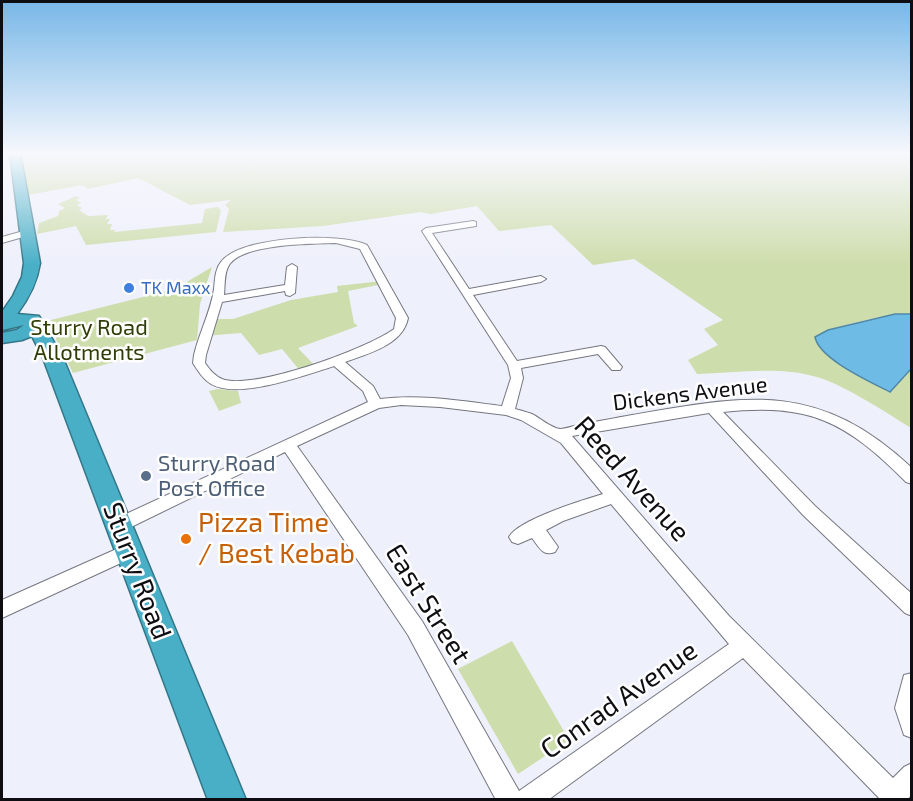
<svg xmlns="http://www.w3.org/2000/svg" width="913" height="801" viewBox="0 0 913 801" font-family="'Exo 2',sans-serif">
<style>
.green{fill:#ceddac}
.water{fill:#6ebce6;stroke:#5188a6;stroke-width:1.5}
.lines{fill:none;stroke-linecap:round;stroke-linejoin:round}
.minor-casing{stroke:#757780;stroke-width:2}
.highway-casing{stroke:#347788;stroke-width:3}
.minor{fill:#fff;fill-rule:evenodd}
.highway{fill:#49afc7;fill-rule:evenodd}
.shop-dot{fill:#3f7fe0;stroke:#fefefe;stroke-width:2}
.service-dot{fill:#5c6f8a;stroke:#fefefe;stroke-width:2}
.food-dot{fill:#e8710a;stroke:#fefefe;stroke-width:2}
.labels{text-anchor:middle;stroke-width:5;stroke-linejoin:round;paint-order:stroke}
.far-shop-label{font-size:18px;fill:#366cbe;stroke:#fefefe;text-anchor:start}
.park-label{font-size:22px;fill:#313d06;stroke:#fefefe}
.street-label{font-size:22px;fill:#0e0e12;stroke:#fefefe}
.service-label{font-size:22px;fill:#4e5e75;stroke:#fefefe;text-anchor:start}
.near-street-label{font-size:27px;fill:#0e0e12;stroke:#fefefe}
.near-food-label{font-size:27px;fill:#c56008;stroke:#fefefe;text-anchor:start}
</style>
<rect width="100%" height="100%" fill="#eef0fb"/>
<g class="green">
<path d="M 20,153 L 911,153 L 911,314 C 887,314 836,325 815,337 L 822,350 L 860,377 L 904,378 L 911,369 L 911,428 C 885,412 842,383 813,376 C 777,366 734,373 697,374 L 688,360 L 718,345 L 704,329 L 723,320 L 634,259 L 593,265 L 551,225 L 499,231 L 477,206 L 430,214 L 421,212 L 323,226 L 223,232 L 229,209 L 225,205 L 231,200 L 190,205 L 138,178 L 88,189 L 83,185 L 28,195 Z"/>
<path d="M 76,196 L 80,198 L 76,200 L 81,203 L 77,205 L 82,208 L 79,210 L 88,216 L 108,215 L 106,219 L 110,219 L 107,224 L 112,224 L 110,230 L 115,230 L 114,232 L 202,223 L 205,209 L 218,207 L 221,210 L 216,232 L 86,245 L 76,226 L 37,234 L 39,223 L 58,216 L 59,211 L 65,208 L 58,204 Z"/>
<path d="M 212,267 L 200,304 L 197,340 L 73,373 L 57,342 L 51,320 L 175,289 Z"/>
<path d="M 382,281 L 383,284 L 348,291 L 354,323 L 358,326 L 298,348 L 317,368 L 301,372 L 282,349 L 259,355 L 241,333 L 205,336 L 211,319 L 233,319 L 291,300 L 338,292 L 337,286 Z"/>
<path d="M 217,389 L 238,391 L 241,403 L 219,411 L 209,391 Z"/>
<path d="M 512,641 L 569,740 L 518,774 L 458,669 Z"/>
</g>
<path class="water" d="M 895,314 L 911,314 L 911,369 L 890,392 C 871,382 819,359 815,337 L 828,330 Z"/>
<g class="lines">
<g class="minor-casing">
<g id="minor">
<path d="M 473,221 L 476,222 L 476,226 L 432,233 L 469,289 L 541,276 L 546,279 L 541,282 L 473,295 L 517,361 L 601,346 L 605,347 L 622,367 L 620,370 L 612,370 L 598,354 L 521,368 L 523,378 L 515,409 C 520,410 526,412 532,414 C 540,418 551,428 560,429 C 565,429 573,426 578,425 C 596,422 614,418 632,415 C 748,395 818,380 912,468 L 912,484 L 906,482 C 845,421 810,403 723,412 L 815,506 L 912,594 L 912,616 L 905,613 L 803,515 L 709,413 L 572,436 L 729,616 L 893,778 L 904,767 L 912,763 L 912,794 L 907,800 L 878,800 L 879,798 L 743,658 L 548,800 L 496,800 L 408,635 L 285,452 L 125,530 L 119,532 L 113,530 L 111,525 L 113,520 L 368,402 L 363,391 L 334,366 C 306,375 238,400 211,384 C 203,379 198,371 193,363 L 194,355 C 199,333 211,311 214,289 C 215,280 215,269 221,262 C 240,236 340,232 367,245 L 408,318 C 403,345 367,354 345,362 L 373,386 L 380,399 C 421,394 461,401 502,406 L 511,378 L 508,365 L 422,231 L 426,228 ZM 336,243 L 360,249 L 396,318 L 394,329 C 367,349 252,391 222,379 C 215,376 209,369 205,363 L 206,355 L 222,302 L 285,291 L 286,295 L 290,296 L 295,293 L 297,267 L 292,264 L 287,267 L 285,285 L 224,295 C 225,286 224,275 228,267 C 239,243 313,244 336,243 ZM 401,405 L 440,407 L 506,415 L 521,420 L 561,443 L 603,494 C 583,500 518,520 509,537 L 512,542 L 518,544 L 532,538 C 539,547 543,557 555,552 L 558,547 L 546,530 L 563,521 L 611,504 L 729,644 L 519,791 L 422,621 L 297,446 L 379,408 Z"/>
<path d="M 27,230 L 30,231 L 30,235 L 2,243 L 2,237 Z"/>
<path d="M 130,543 L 136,546 L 139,551 L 136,556 L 2,618 L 2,600 Z"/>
<path d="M 912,673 L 912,738 L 904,735 L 895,708 L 904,675 Z"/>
</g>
</g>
<g class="highway-casing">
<path id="highway" d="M 10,153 L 20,153 L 40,263 C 37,283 29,298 17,314 L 39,316 L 63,358 L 246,800 L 208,800 L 43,358 L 32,336 L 22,340 L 2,343 L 2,333 L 17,330 L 24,325 L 2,330 L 2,312 L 13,296 L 22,277 L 24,263 Z"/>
</g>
<use href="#minor" class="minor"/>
<use href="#highway" class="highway"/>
</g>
<linearGradient id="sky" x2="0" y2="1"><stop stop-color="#77b7e7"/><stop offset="0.58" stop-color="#f7f8fd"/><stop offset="1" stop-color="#f7f8fd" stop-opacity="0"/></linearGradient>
<rect width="913" height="265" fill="url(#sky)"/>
<circle class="shop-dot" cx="129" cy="288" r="6"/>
<circle class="service-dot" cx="146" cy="476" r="6"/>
<circle class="food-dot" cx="186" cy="539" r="6"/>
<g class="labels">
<g class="far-shop-label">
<text x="141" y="294">TK Maxx</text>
</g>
<g class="park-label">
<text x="89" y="335">Sturry Road<tspan x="89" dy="25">Allotments</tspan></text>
</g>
<g class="street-label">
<text transform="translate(690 393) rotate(-7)" y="8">Dickens Avenue</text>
</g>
<g class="service-label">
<text x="158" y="471">Sturry Road<tspan x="158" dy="25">Post Office</tspan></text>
</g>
<g class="near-street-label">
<text transform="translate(632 479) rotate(48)" y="9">Reed Avenue</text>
<text transform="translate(137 571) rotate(69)" y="9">Sturry Road</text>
<text transform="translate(428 604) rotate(58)" y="9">East Street</text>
<text transform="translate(619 700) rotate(-35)" y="9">Conrad Avenue</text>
</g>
<g class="near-food-label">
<text x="198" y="532">Pizza Time<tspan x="198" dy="31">/ Best Kebab</tspan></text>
</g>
</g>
<rect width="913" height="801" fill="none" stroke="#0e0e12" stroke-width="6"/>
</svg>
